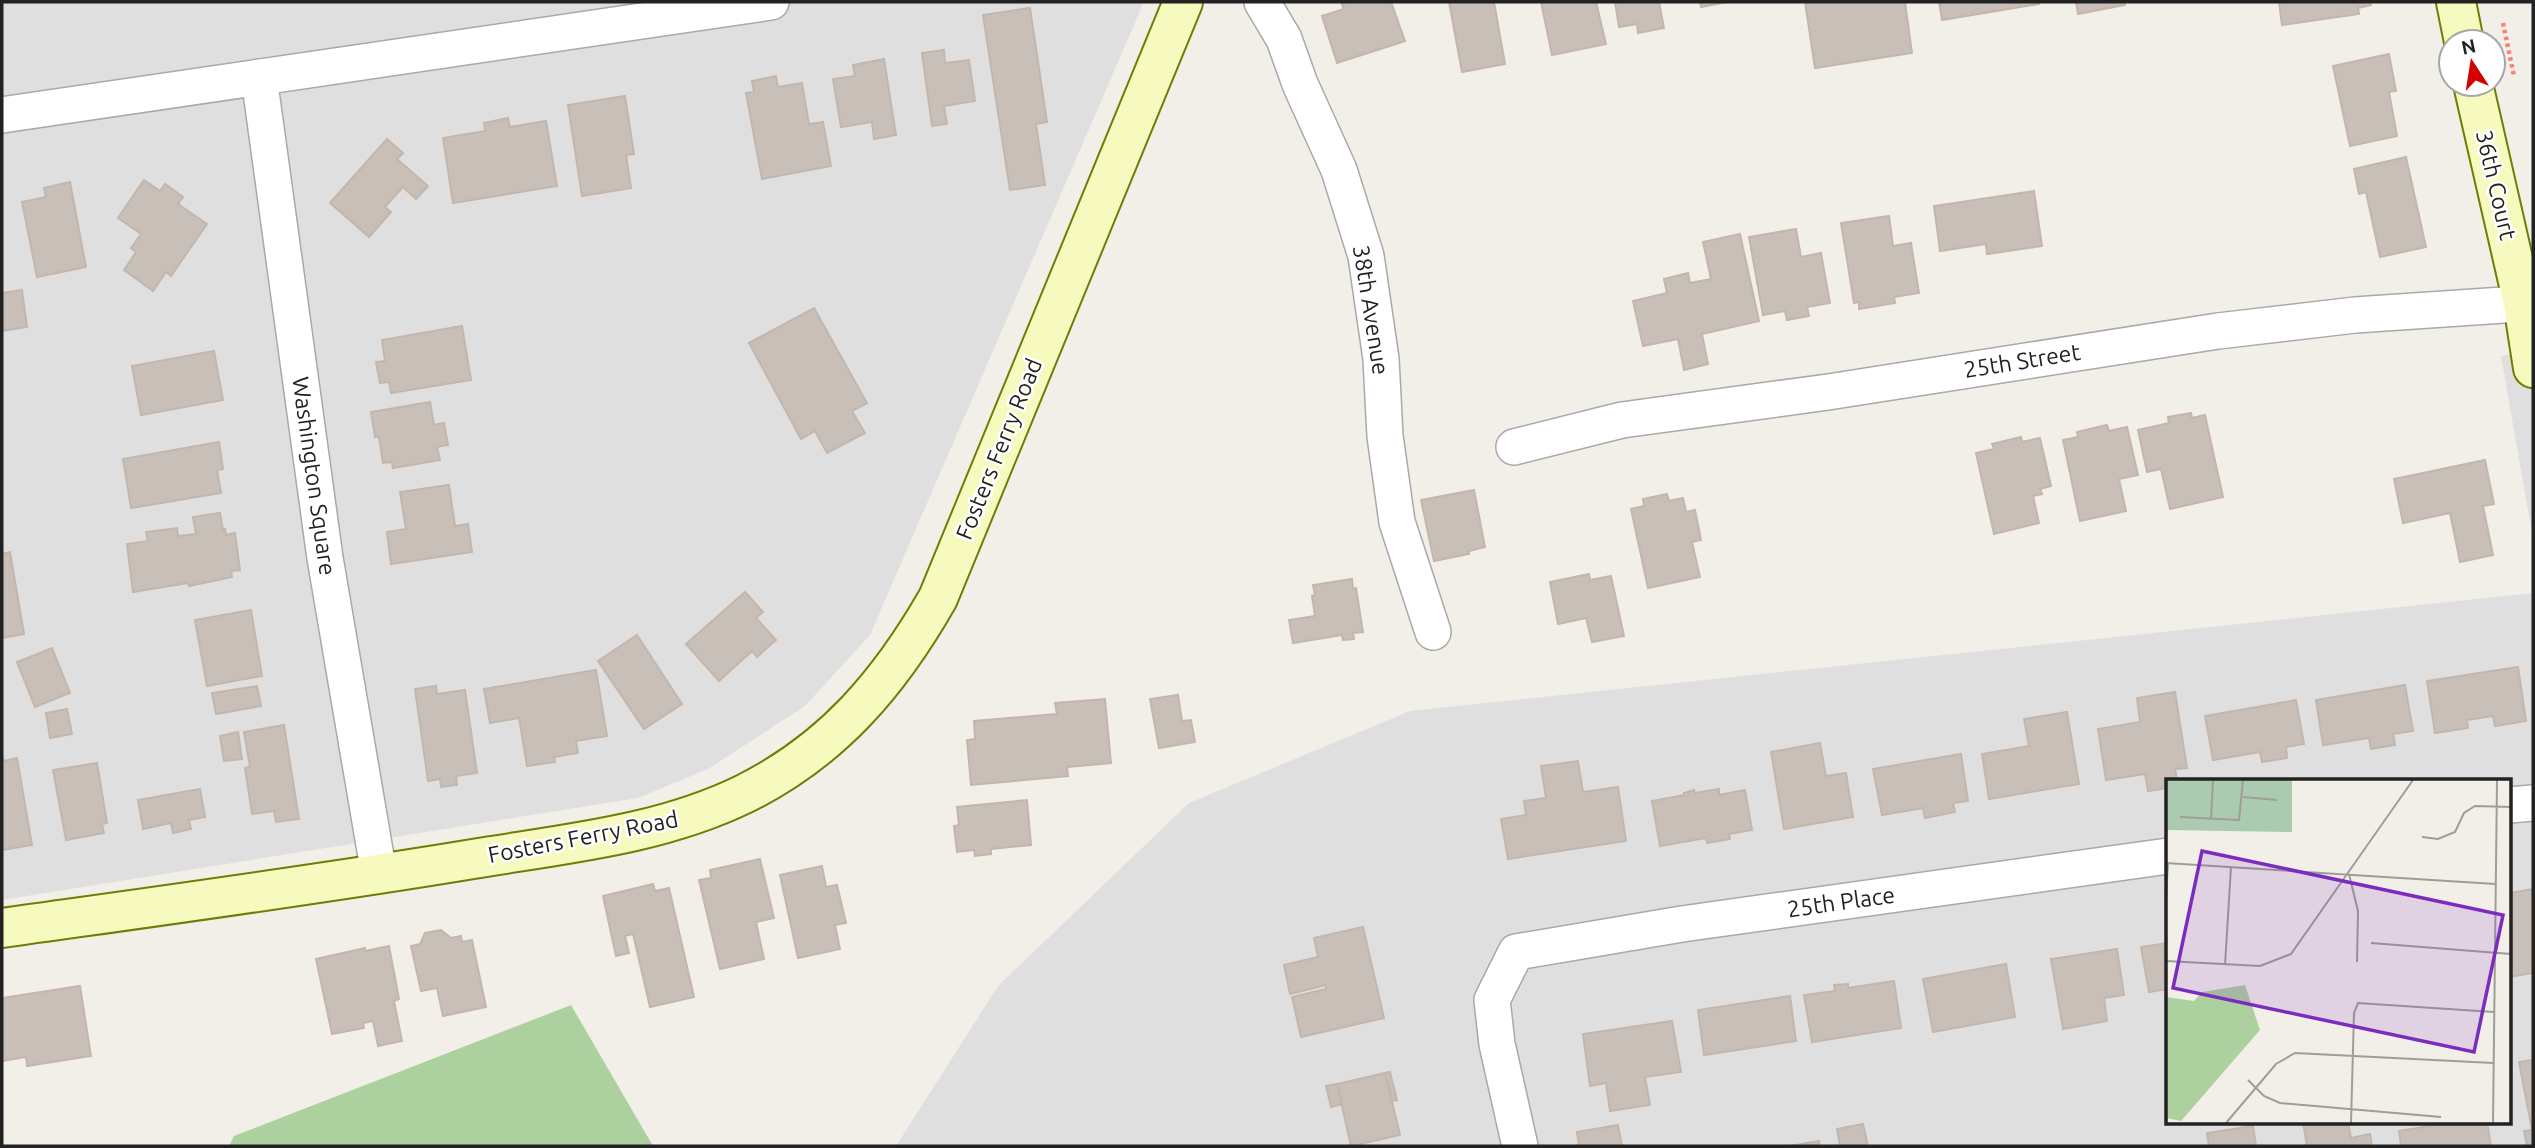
<svg xmlns="http://www.w3.org/2000/svg" width="2535" height="1148" viewBox="0 0 2535 1148" font-family="Ubuntu,sans-serif">
<style>
.residential{fill:#e0dfdf;fill-rule:evenodd}
.forest{fill:#add19e}
.building{fill:#c7bfb8;stroke:#c4b6ab;stroke-width:2}
.lines{fill:none;stroke-linecap:round;stroke-linejoin:round}
.street-casing{stroke:#a9a9a9;stroke-width:38}
.secondary-casing{stroke:#707d05;stroke-width:42}
.path{stroke:#fa8072;stroke-width:4.5;stroke-dasharray:3.5 3.5;stroke-linecap:butt}
.street{stroke:#fff;stroke-width:35}
.secondary{stroke:#f7fabf;stroke-width:38}
.labels{text-anchor:middle;stroke-width:5;stroke-linejoin:round;paint-order:stroke}
.street-label{font-size:23px;fill:#222;stroke:#fff}
.inset-road{fill:none;stroke:#9f9d99;stroke-width:2}
.view{fill:#7b2cbf;fill-opacity:0.15;stroke:#7b2cbf;stroke-width:3.5}
.inset-edge{fill:none;stroke:#222;stroke-width:3.5}
</style>
<rect width="100%" height="100%" fill="#f2efe9"/>
<g class="residential">
<path d="M 2,2 L 1144,2 L 870,635 L 805,706 L 708,769 L 638,798 L 2,900 Z"/>
<path d="M 2533,351 L 2533,539 L 2501,356 Z"/>
<path d="M 2533,593 L 2533,1146 L 896,1146 L 998,986 L 1189,803 L 1410,711 ZM 2168,780 L 2509,780 L 2509,1122 L 2168,1122 Z"/>
</g>
<path class="forest" d="M 571,1005 L 653,1146 L 229,1146 L 234,1136 Z"/>
<g class="building">
<path d="M 1341,2 L 1391,2 L 1405,41 L 1337,63 L 1322,16 L 1344,9 Z"/>
<path d="M 1449,2 L 1494,2 L 1505,64 L 1462,72 Z"/>
<path d="M 1541,2 L 1596,2 L 1606,44 L 1552,55 Z"/>
<path d="M 1615,2 L 1659,2 L 1664,28 L 1638,33 L 1637,24 L 1619,27 Z"/>
<path d="M 1700,2 L 1727,2 L 1701,7 Z"/>
<path d="M 1805,2 L 1905,2 L 1912,53 L 1815,68 Z"/>
<path d="M 1939,2 L 2039,2 L 2039,4 L 1942,20 Z"/>
<path d="M 2076,2 L 2125,2 L 2125,5 L 2078,14 Z"/>
<path d="M 2279,2 L 2370,2 L 2371,5 L 2358,8 L 2359,14 L 2282,25 Z"/>
<path d="M 1030,8 L 1047,122 L 1036,124 L 1045,185 L 1010,190 L 983,15 Z"/>
<path d="M 944,50 L 945,63 L 969,60 L 975,101 L 944,106 L 947,124 L 932,126 L 922,53 Z"/>
<path d="M 2389,54 L 2396,91 L 2389,92 L 2397,136 L 2350,146 L 2333,66 Z"/>
<path d="M 884,59 L 896,135 L 874,139 L 872,122 L 841,127 L 833,79 L 855,76 L 853,65 Z"/>
<path d="M 776,76 L 778,87 L 802,83 L 809,124 L 823,122 L 831,166 L 762,179 L 746,93 L 754,92 L 752,81 Z"/>
<path d="M 625,96 L 634,154 L 626,155 L 631,188 L 582,196 L 568,105 Z"/>
<path d="M 508,118 L 510,127 L 546,121 L 557,186 L 453,203 L 443,138 L 485,131 L 484,123 Z"/>
<path d="M 387,139 L 403,153 L 397,159 L 428,186 L 416,199 L 403,187 L 385,207 L 391,212 L 369,237 L 330,203 Z"/>
<path d="M 2406,157 L 2426,247 L 2380,257 L 2366,192 L 2359,194 L 2354,169 Z"/>
<path d="M 144,180 L 160,191 L 165,184 L 183,197 L 178,204 L 207,224 L 171,276 L 166,272 L 153,291 L 124,270 L 136,252 L 131,248 L 141,234 L 118,218 Z"/>
<path d="M 70,182 L 86,267 L 37,277 L 22,202 L 46,197 L 44,188 Z"/>
<path d="M 2034,191 L 2042,246 L 1987,254 L 1986,244 L 1940,251 L 1934,206 Z"/>
<path d="M 1889,216 L 1893,246 L 1911,243 L 1919,293 L 1894,297 L 1895,303 L 1859,309 L 1859,302 L 1854,303 L 1841,223 Z"/>
<path d="M 1796,229 L 1801,257 L 1821,253 L 1830,303 L 1807,307 L 1809,316 L 1787,320 L 1785,311 L 1763,315 L 1749,237 Z"/>
<path d="M 1740,234 L 1759,321 L 1702,334 L 1708,364 L 1684,370 L 1678,339 L 1643,346 L 1633,301 L 1667,293 L 1664,279 L 1688,273 L 1690,283 L 1711,279 L 1703,242 Z"/>
<path d="M 22,290 L 27,327 L 2,331 L 2,293 Z"/>
<path d="M 814,308 L 867,403 L 852,411 L 865,433 L 827,453 L 815,431 L 801,439 L 749,343 Z"/>
<path d="M 462,326 L 471,380 L 391,393 L 389,382 L 380,383 L 376,362 L 385,361 L 382,340 Z"/>
<path d="M 214,351 L 223,400 L 141,415 L 132,366 Z"/>
<path d="M 430,402 L 434,425 L 444,423 L 448,445 L 437,447 L 440,460 L 393,468 L 392,462 L 383,463 L 379,437 L 375,437 L 371,412 Z"/>
<path d="M 2191,413 L 2192,418 L 2205,415 L 2223,497 L 2170,509 L 2161,469 L 2147,472 L 2138,430 L 2169,423 L 2168,417 Z"/>
<path d="M 2107,425 L 2109,431 L 2127,427 L 2138,475 L 2119,479 L 2126,511 L 2080,521 L 2063,440 L 2078,437 L 2077,432 Z"/>
<path d="M 2021,437 L 2022,442 L 2040,438 L 2051,486 L 2040,489 L 2042,494 L 2033,496 L 2039,523 L 1994,534 L 1976,453 L 1994,449 L 1992,444 Z"/>
<path d="M 219,442 L 223,469 L 217,470 L 221,493 L 131,508 L 123,459 Z"/>
<path d="M 2485,460 L 2494,504 L 2483,506 L 2493,555 L 2460,562 L 2450,513 L 2403,523 L 2394,479 Z"/>
<path d="M 449,485 L 455,526 L 468,524 L 472,552 L 391,564 L 387,532 L 406,529 L 400,492 Z"/>
<path d="M 1474,490 L 1485,547 L 1469,551 L 1469,554 L 1434,561 L 1421,500 Z"/>
<path d="M 1667,494 L 1669,501 L 1683,498 L 1686,512 L 1695,510 L 1701,540 L 1692,542 L 1700,577 L 1648,588 L 1631,509 L 1644,506 L 1643,499 Z"/>
<path d="M 220,513 L 223,530 L 225,529 L 226,535 L 235,533 L 240,570 L 231,571 L 232,577 L 189,586 L 188,583 L 133,592 L 127,544 L 148,541 L 146,532 L 177,528 L 178,536 L 196,534 L 193,517 Z"/>
<path d="M 10,552 L 24,634 L 2,638 L 2,554 Z"/>
<path d="M 1589,574 L 1590,580 L 1611,576 L 1624,636 L 1592,642 L 1586,618 L 1558,624 L 1550,582 Z"/>
<path d="M 1352,579 L 1353,589 L 1356,588 L 1363,632 L 1353,633 L 1354,639 L 1343,640 L 1342,635 L 1293,643 L 1289,620 L 1315,616 L 1312,596 L 1315,595 L 1313,585 Z"/>
<path d="M 745,592 L 763,612 L 756,618 L 776,640 L 757,657 L 752,651 L 719,681 L 686,644 Z"/>
<path d="M 251,610 L 262,676 L 207,686 L 195,620 Z"/>
<path d="M 637,635 L 682,704 L 644,729 L 598,661 Z"/>
<path d="M 52,648 L 70,693 L 35,707 L 17,662 Z"/>
<path d="M 2518,667 L 2526,721 L 2495,726 L 2493,716 L 2467,720 L 2468,728 L 2435,733 L 2427,681 Z"/>
<path d="M 596,670 L 607,736 L 576,741 L 578,753 L 554,757 L 555,762 L 527,766 L 519,718 L 490,723 L 484,689 Z"/>
<path d="M 2405,685 L 2413,731 L 2393,734 L 2395,745 L 2371,749 L 2369,738 L 2323,745 L 2316,700 Z"/>
<path d="M 257,686 L 261,706 L 216,714 L 212,693 Z"/>
<path d="M 436,686 L 437,694 L 465,690 L 477,773 L 456,776 L 457,785 L 441,787 L 440,779 L 428,781 L 415,689 Z"/>
<path d="M 2175,692 L 2187,768 L 2175,769 L 2177,780 L 2168,780 L 2168,788 L 2148,791 L 2145,774 L 2106,780 L 2098,729 L 2140,722 L 2137,698 Z"/>
<path d="M 1178,695 L 1182,721 L 1191,720 L 1195,742 L 1159,748 L 1150,699 Z"/>
<path d="M 1105,699 L 1111,763 L 1067,767 L 1068,776 L 971,785 L 967,740 L 975,739 L 974,721 L 1057,714 L 1055,703 Z"/>
<path d="M 2296,700 L 2304,744 L 2286,747 L 2287,758 L 2262,762 L 2260,752 L 2213,760 L 2205,716 Z"/>
<path d="M 67,709 L 72,734 L 50,738 L 46,713 Z"/>
<path d="M 2067,712 L 2079,784 L 1989,799 L 1982,754 L 2029,746 L 2024,719 Z"/>
<path d="M 284,725 L 299,819 L 276,822 L 274,811 L 252,814 L 245,768 L 250,767 L 244,732 Z"/>
<path d="M 238,732 L 242,759 L 224,761 L 220,736 Z"/>
<path d="M 1820,743 L 1826,776 L 1846,773 L 1853,817 L 1784,829 L 1771,752 Z"/>
<path d="M 1961,754 L 1968,801 L 1953,803 L 1955,812 L 1925,818 L 1923,808 L 1882,815 L 1873,769 Z"/>
<path d="M 2,756 L 4,761 L 17,758 L 32,845 L 2,850 Z"/>
<path d="M 1578,761 L 1583,792 L 1618,787 L 1626,841 L 1508,859 L 1501,819 L 1526,815 L 1524,801 L 1546,798 L 1541,766 Z"/>
<path d="M 97,763 L 107,823 L 102,824 L 104,833 L 66,840 L 53,770 Z"/>
<path d="M 200,789 L 205,817 L 189,820 L 191,829 L 173,833 L 171,823 L 143,829 L 138,800 Z"/>
<path d="M 1719,789 L 1719,795 L 1745,790 L 1752,830 L 1729,834 L 1730,839 L 1707,843 L 1706,838 L 1660,846 L 1652,801 L 1684,795 L 1684,793 L 1694,790 L 1695,793 Z"/>
<path d="M 1027,800 L 1031,845 L 991,849 L 991,854 L 975,856 L 974,850 L 957,852 L 954,826 L 959,825 L 957,807 Z"/>
<path d="M 760,859 L 774,918 L 756,922 L 764,959 L 720,969 L 699,880 L 711,878 L 710,870 Z"/>
<path d="M 822,866 L 826,887 L 837,885 L 846,923 L 835,925 L 840,949 L 798,958 L 780,875 Z"/>
<path d="M 653,884 L 655,891 L 669,888 L 694,997 L 650,1007 L 633,934 L 625,936 L 629,953 L 616,956 L 603,896 Z"/>
<path d="M 2533,889 L 2533,973 L 2509,977 L 2509,893 Z"/>
<path d="M 1363,927 L 1384,1018 L 1301,1037 L 1292,997 L 1326,989 L 1326,985 L 1290,994 L 1284,965 L 1318,957 L 1314,938 Z"/>
<path d="M 441,930 L 451,938 L 461,936 L 462,942 L 472,940 L 486,1007 L 443,1016 L 437,988 L 421,991 L 411,946 L 420,944 L 425,933 Z"/>
<path d="M 2168,943 L 2168,989 L 2149,992 L 2141,947 Z"/>
<path d="M 389,946 L 399,999 L 394,1001 L 402,1041 L 378,1046 L 373,1021 L 363,1023 L 364,1028 L 332,1034 L 316,959 L 365,948 L 365,951 Z"/>
<path d="M 2117,949 L 2124,995 L 2104,998 L 2107,1021 L 2063,1029 L 2051,959 Z"/>
<path d="M 2006,964 L 2015,1017 L 1933,1032 L 1923,979 Z"/>
<path d="M 1894,981 L 1901,1028 L 1812,1042 L 1804,995 L 1835,991 L 1834,985 L 1848,984 L 1848,988 Z"/>
<path d="M 80,986 L 91,1056 L 27,1066 L 26,1057 L 2,1061 L 2,998 Z"/>
<path d="M 1790,996 L 1796,1041 L 1704,1055 L 1698,1010 Z"/>
<path d="M 1672,1021 L 1681,1072 L 1645,1077 L 1650,1105 L 1610,1111 L 1606,1083 L 1590,1086 L 1583,1034 Z"/>
<path d="M 2533,1060 L 2533,1146 L 2527,1146 L 2524,1131 L 2532,1130 L 2519,1062 Z"/>
<path d="M 1390,1072 L 1397,1100 L 1392,1101 L 1385,1073 Z"/>
<path d="M 1385,1073 L 1400,1135 L 1351,1146 L 1337,1084 Z"/>
<path d="M 1337,1084 L 1342,1104 L 1331,1107 L 1326,1086 Z"/>
<path d="M 2303,1122 L 2348,1122 L 2351,1138 L 2370,1134 L 2372,1146 L 2307,1146 Z"/>
<path d="M 2453,1122 L 2487,1122 L 2491,1146 L 2401,1146 L 2399,1131 Z"/>
<path d="M 1863,1124 L 1868,1146 L 1840,1146 L 1837,1129 Z"/>
<path d="M 1618,1125 L 1622,1146 L 1579,1146 L 1577,1132 Z"/>
<path d="M 2253,1126 L 2256,1146 L 2209,1146 L 2207,1133 Z"/>
<path d="M 1819,1141 L 1820,1146 L 1790,1146 Z"/>
</g>
<g class="lines">
<g class="street-casing">
<g id="street">
<path d="M 1262,2 L 1284,39 L 1300,84 L 1339,170 L 1366,256 L 1381,359 L 1385,436 L 1397,522 L 1433,632"/>
<path d="M 259,77 L 325,558 L 379,874"/>
<path d="M 2,115 L 771,2"/>
<path d="M 1514,447 L 1622,420 L 1828,392 L 2218,331 L 2355,315 L 2533,303"/>
<path d="M 2509,805 L 2533,803"/>
<path d="M 1520,1146 L 1497,1044 L 1492,1000 L 1516,952 L 1682,924 L 2168,856"/>
</g>
</g>
<g class="secondary-casing">
<g id="secondary">
<path d="M 2456,2 L 2464,42"/>
<path d="M 2473,84 L 2523,303 L 2533,368"/>
<path d="M 2,928 C 159,906 316,885 473,859 C 564,844 660,835 744,794 C 833,750 890,682 938,598 L 1183,2"/>
</g>
</g>
<path class="path" d="M 2503,23 L 2514,76"/>
<use href="#street" class="street"/>
<use href="#secondary" class="secondary"/>
</g>
<g class="labels">
<g class="street-label">
<text transform="translate(2496 185) rotate(77)" y="8">36th Court</text>
<text transform="translate(1371 310) rotate(81)" y="8">38th Avenue</text>
<text transform="translate(2022 361) rotate(-9)" y="8">25th Street</text>
<text transform="translate(999 449) rotate(-68)" y="8">Fosters Ferry Road</text>
<text transform="translate(314 476) rotate(82)" y="8">Washington Square</text>
<text transform="translate(583 837) rotate(-11)" y="8">Fosters Ferry Road</text>
<text transform="translate(1841 902) rotate(-8)" y="8">25th Place</text>
</g>
</g>
<g transform="translate(2166 779)">
<rect width="345" height="345" fill="#f2efe9"/>
<path d="M 79,206 L 94,251 L 15,342 L 0,339 L 0,218 L 28,222 L 36,213 Z" fill="#add19e"/>
<path d="M 0,1 L 126,1 L 126,53 L 0,51 Z" fill="#aacbaf"/>
<path class="inset-road" d="M 77,18 L 111,21M 14,38 L 73,41 L 77,1M 45,40 L 47,1M 256,58 L 272,60 L 289,53 L 298,34 L 309,27 L 345,28M 0,84 L 329,105M 183,95 L 192,132 L 191,183M 0,118 L 2,84M 205,164 L 345,175M 0,182 L 94,187 L 125,175 L 247,1M 59,186 L 65,88M 82,301 L 98,317 L 114,324 L 275,338M 60,344 L 110,285 L 129,274 L 327,284M 185,344 L 188,234 L 192,224 L 328,233M 327,344 L 331,1"/>
<path class="view" d="M 36,72 L 337,136 L 308,273 L 7,209 Z"/>
<rect width="345" height="345" class="inset-edge"/>
</g>
<rect width="2535" height="1148" fill="none" stroke="#222222" stroke-width="7"/>
<g transform="translate(2472 63) rotate(348)"><circle r="33" fill="#ffffff" stroke="#a7a7a7" stroke-width="2"/>
<path d="M0-5L12 26L0 18L-12 26Z" fill="#d40000"/>
<text y="-10" font-size="19" font-weight="bold" text-anchor="middle" fill="#222222">N</text>
</g>
</svg>
